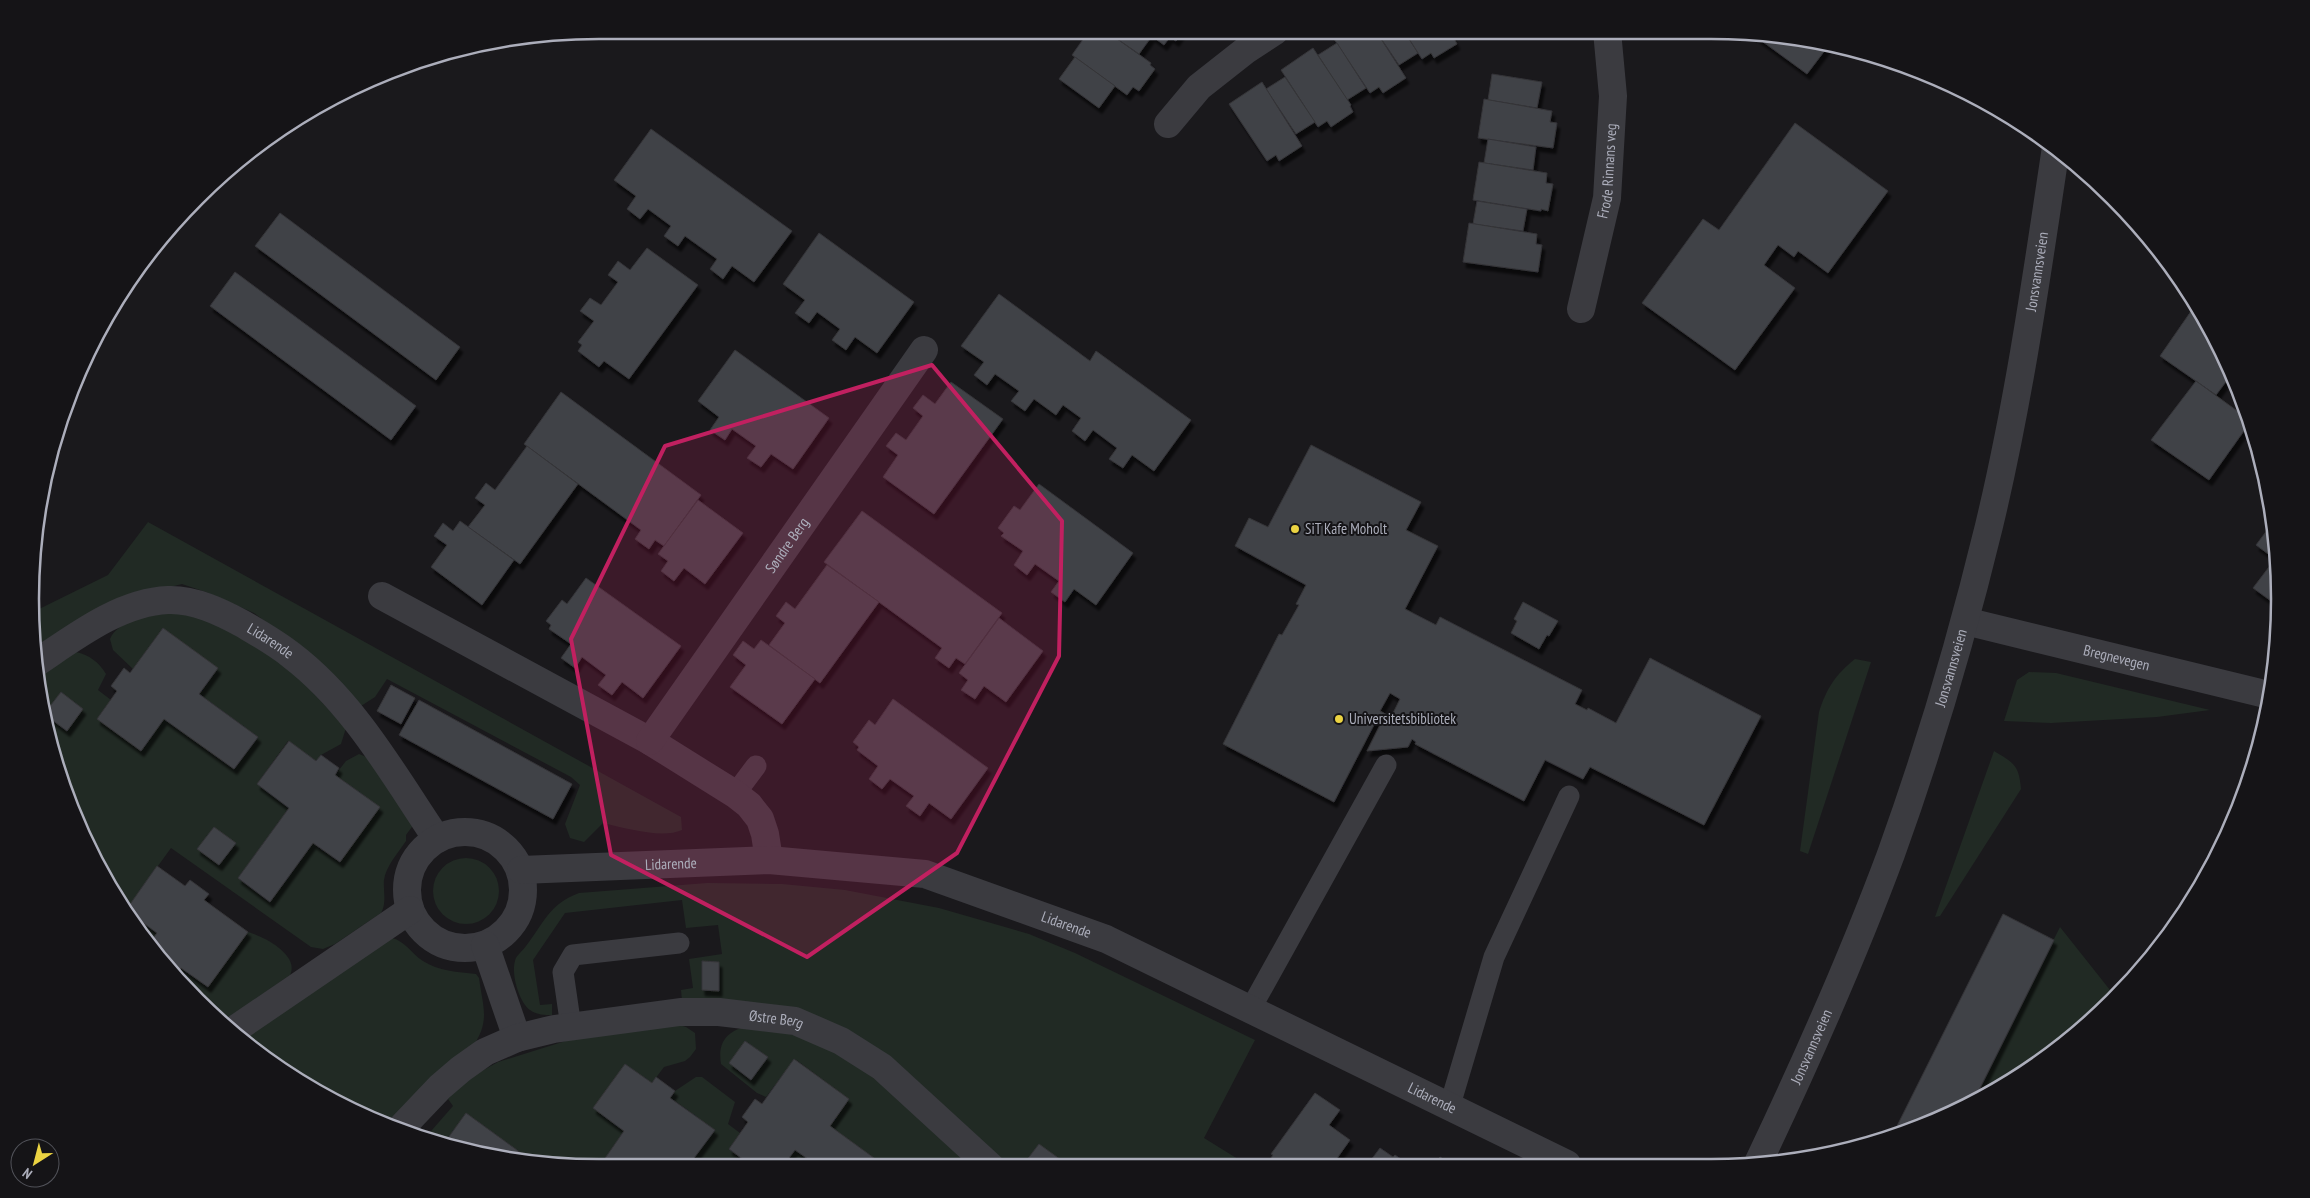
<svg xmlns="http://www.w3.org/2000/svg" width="2310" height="1198" viewBox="0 0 2310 1198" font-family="'PT Sans Narrow',sans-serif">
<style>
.green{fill:#212a24}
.building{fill:#414246;stroke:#343438;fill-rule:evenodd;filter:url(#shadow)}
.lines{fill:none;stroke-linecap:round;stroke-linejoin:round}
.service{stroke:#3b3b40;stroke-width:21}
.minor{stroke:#3b3b40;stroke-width:28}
.tertiary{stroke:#3b3b40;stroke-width:28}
.marked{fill:#c12060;fill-opacity:0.2;stroke:#c12060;stroke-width:4;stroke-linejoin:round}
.poi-dot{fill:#ebd342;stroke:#151417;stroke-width:2}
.labels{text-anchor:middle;stroke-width:4;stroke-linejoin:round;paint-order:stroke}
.street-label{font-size:15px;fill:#acaebb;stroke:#151417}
.poi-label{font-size:15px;fill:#acaebb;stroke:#151417;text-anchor:start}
.rim{fill:none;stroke:#acaebb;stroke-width:2.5}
</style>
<defs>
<filter id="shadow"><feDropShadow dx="3" dy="5.5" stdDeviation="1" flood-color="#0009"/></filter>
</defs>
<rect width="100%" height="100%" fill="#1a191c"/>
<g class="green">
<path d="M 148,522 L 681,817 L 682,830 C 662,839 625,828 603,823 L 584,842 L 570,838 L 565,824 L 580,785 L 571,777 L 387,679 L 375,697 L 361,706 L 321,663 L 254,613 L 206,592 L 182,584 L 151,592 L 34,651 L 31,613 L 108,575 Z"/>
<path d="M 168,612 L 187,613 L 219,624 L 289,667 L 346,728 L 341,744 L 321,755 L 316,761 L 288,741 L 257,784 L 289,808 L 238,878 L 270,902 L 313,843 L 340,862 L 379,807 L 335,775 L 346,761 L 359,754 L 369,758 L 414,824 L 406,835 L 406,841 C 398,853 386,866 384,880 C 383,891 387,903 381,913 L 335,944 L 323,949 L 311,947 L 171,848 L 126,910 L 157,933 L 149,944 L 126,915 L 73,817 L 49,746 L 38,677 L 76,652 C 89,655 99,662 106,674 L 98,690 L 111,700 L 97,719 L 164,719 L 234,769 L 258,737 L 199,694 L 217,668 L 163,628 L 133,669 L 113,650 L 110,639 C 118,620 150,615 168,612 Z"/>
<path d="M 1855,659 L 1871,662 L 1808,854 L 1800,851 L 1819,712 C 1826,689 1836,674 1855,659 Z"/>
<path d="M 2029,672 L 2056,673 L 2210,710 L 2157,717 L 2051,723 L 2004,721 L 2017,680 Z"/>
<path d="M 1994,751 C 2014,763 2019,765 2021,789 L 1940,916 L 1935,917 Z"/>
<circle cx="466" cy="891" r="33"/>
<path d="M 707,883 L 782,884 L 845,890 L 939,908 L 1029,934 L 1075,953 L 1255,1040 L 1204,1138 L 1246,1164 L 1008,1165 L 913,1077 L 886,1055 L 682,1001 L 681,990 L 693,988 L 689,959 L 722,954 L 718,925 L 686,928 L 682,900 L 565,913 L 533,960 L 540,1005 L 552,1004 L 552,1015 C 545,1015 537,1015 530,1010 C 519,1002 511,974 515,961 C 516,955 523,951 526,946 C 544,923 549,904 579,893 Z"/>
<path d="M 2060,927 L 2110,990 L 2100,1011 L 2057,1051 L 1975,1098 Z"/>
<path d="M 248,932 C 263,936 300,955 290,975 L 221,1023 L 196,1001 L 176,976 L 181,968 Z"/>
<path d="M 392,938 C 405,941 412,954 423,961 C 438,971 458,972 476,974 L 479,978 C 483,1008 491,1022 471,1049 L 389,1125 L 347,1109 L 253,1051 L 239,1038 Z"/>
<path d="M 676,1024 L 686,1027 L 695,1033 L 696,1049 L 690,1057 L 685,1061 L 664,1067 L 652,1083 L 625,1064 L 593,1108 L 624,1131 L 599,1167 L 562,1167 L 517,1159 L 521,1153 L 466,1113 L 443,1145 L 425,1138 L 453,1106 L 448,1099 L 462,1082 L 498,1062 L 575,1038 Z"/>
<path d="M 744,1027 C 838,1030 895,1096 962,1155 L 965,1166 L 885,1166 L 830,1126 L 849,1099 L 795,1059 L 766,1097 L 757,1093 L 721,1064 C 718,1045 724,1033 744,1027 Z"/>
<path d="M 696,1077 L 702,1077 L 735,1102 L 728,1124 L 740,1133 L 729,1149 L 752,1166 L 688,1166 L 715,1130 L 671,1098 L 675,1091 Z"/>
<path d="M 795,1150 L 818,1166 L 783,1166 Z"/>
</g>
<g class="building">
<path d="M 1089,31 L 1106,31 L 1151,63 L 1150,65 L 1155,69 L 1139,91 L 1133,87 L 1127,95 L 1072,55 Z"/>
<path d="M 1106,31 L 1145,31 L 1152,36 L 1139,54 Z"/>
<path d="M 1145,31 L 1183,31 L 1176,41 L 1170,37 L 1164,45 Z"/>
<path d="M 1340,31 L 1376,31 L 1406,78 L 1383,93 L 1379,87 L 1370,93 L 1332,36 Z"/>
<path d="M 1376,31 L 1404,31 L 1418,53 L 1399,65 Z"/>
<path d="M 1404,31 L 1450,31 L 1457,44 L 1434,58 L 1431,53 L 1422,59 Z"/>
<path d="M 1748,31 L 1829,45 L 1807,74 Z"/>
<path d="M 1337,43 L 1366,88 L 1347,100 L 1318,55 Z"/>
<path d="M 1313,48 L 1351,105 L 1350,106 L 1353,112 L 1331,127 L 1327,121 L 1318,127 L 1281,70 Z"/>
<path d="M 1075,57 L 1115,86 L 1099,108 L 1059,79 Z"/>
<path d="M 1492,74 L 1542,82 L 1537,108 L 1488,100 Z"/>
<path d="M 1285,77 L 1315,122 L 1296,134 L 1266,89 Z"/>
<path d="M 1262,82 L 1302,146 L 1279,161 L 1276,155 L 1267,161 L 1229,104 Z"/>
<path d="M 1484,99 L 1552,111 L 1550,122 L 1557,123 L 1553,148 L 1478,138 Z"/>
<path d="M 1795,123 L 1888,191 L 1828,273 L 1798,251 L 1794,257 L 1778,245 L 1764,265 L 1795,288 L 1735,370 L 1642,303 L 1703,219 L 1719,230 Z"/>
<path d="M 651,129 L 792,231 L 754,282 L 732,266 L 723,279 L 710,269 L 717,259 L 685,236 L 678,246 L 664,236 L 671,226 L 648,209 L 640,219 L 627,209 L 636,196 L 614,180 Z"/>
<path d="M 1488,139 L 1536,147 L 1533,170 L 1484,163 Z"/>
<path d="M 1479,162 L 1547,173 L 1546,183 L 1553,184 L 1548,211 L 1541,209 L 1541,211 L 1473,200 Z"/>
<path d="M 1477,201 L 1527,209 L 1523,231 L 1473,224 Z"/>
<path d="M 280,213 L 460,347 L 436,380 L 255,246 Z"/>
<path d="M 1469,223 L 1537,234 L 1536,244 L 1542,245 L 1538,272 L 1463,262 Z"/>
<path d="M 819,233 L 914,302 L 877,353 L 855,337 L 846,350 L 832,340 L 840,329 L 817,312 L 809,323 L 795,313 L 805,300 L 783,284 Z"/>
<path d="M 647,248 L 698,285 L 629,379 L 604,361 L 599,367 L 578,351 L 582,345 L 578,342 L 594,321 L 580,311 L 590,298 L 601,305 L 618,282 L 608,275 L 618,261 L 630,270 Z"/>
<path d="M 235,272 L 416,406 L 391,440 L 210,306 Z"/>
<path d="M 999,294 L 1090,361 L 1096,351 L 1191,420 L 1154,471 L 1132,455 L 1123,468 L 1109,459 L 1117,448 L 1093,430 L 1085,441 L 1072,431 L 1081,418 L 1063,405 L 1056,415 L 1034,399 L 1025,411 L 1011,401 L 1019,391 L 995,374 L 987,385 L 974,375 L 984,362 L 961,346 Z"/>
<path d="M 2196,304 L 2204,315 L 2231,375 L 2216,395 L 2160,356 Z"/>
<path d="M 735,350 L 829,418 L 793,469 L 771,454 L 761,467 L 747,458 L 756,446 L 732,429 L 725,440 L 710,430 L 719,417 L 698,401 Z"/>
<path d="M 2196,381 L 2251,421 L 2209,480 L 2151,440 Z"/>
<path d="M 951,382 L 1003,419 L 934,514 L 883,477 L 898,455 L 886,446 L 896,433 L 906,440 L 923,416 L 913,408 L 923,395 L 935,404 Z"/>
<path d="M 561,392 L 701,495 L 664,546 L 655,540 L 649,549 L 635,539 L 641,530 L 524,444 Z"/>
<path d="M 1311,445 L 1421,502 L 1406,530 L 1438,546 L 1405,609 L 1436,625 L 1440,617 L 1582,690 L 1575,704 L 1587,710 L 1588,708 L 1616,723 L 1650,658 L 1761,716 L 1704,825 L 1590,767 L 1583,779 L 1545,760 L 1524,801 L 1415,744 L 1416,742 L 1412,739 L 1408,747 L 1367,751 L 1381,723 L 1376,721 L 1334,802 L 1223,744 L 1279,634 L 1282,635 L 1299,605 L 1296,604 L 1306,585 L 1235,546 L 1249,518 L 1268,527 ZM 1390,693 L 1400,699 L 1391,717 L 1380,711 Z"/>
<path d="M 527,446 L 578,484 L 520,564 L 468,527 L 485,505 L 475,498 L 486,483 L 495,490 Z"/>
<path d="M 1039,484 L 1133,553 L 1096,605 L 1074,589 L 1065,602 L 1051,592 L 1059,581 L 1035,564 L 1027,575 L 1014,565 L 1023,551 L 1001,536 L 1004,533 L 998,528 L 1014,506 L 1020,510 Z"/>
<path d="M 698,500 L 743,533 L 705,584 L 684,568 L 674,581 L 661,571 L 668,561 L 658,554 Z"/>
<path d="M 862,511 L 1002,613 L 965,664 L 956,658 L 949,668 L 935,658 L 942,648 L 824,562 Z"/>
<path d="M 460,521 L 514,560 L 482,605 L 431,567 L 447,545 L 434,536 L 443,523 L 453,531 Z"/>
<path d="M 2274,521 L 2275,525 L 2278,606 L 2253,588 L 2275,559 L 2256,545 Z"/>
<path d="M 827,565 L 879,602 L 820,683 L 769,645 L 785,623 L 776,616 L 786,602 L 795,609 Z"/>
<path d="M 586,578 L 681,646 L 643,698 L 622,682 L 612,695 L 598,685 L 606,675 L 582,657 L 575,668 L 561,658 L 571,644 L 549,629 L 551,625 L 546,621 L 562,600 L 567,604 Z"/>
<path d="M 1523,602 L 1558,621 L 1549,636 L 1547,635 L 1539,649 L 1511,633 L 1517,621 L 1514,619 Z"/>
<path d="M 999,618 L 1043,651 L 1006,702 L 984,686 L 975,699 L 961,690 L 968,680 L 959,673 Z"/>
<path d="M 163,628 L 218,668 L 199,694 L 258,737 L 234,769 L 164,719 L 141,751 L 97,719 L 117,691 L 111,686 L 124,668 L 130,673 Z"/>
<path d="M 761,640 L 815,679 L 782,724 L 730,687 L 746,665 L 733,655 L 743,641 L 754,649 Z"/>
<path d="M 391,685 L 415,698 L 401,724 L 377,711 Z"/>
<path d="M 61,692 L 83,709 L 67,731 L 44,714 Z"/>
<path d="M 893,699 L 988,768 L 951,819 L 929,803 L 920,816 L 906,806 L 914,796 L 890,779 L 882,789 L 869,779 L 878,766 L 857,750 L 859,747 L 853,742 L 869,720 L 875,725 Z"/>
<path d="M 419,700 L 572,784 L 553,819 L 399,735 Z"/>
<path d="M 289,741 L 316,761 L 321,755 L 339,768 L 335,775 L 380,807 L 340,862 L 313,843 L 270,902 L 238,878 L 289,808 L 257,784 Z"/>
<path d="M 214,827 L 236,843 L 219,865 L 197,849 Z"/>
<path d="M 157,866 L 185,886 L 190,880 L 209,894 L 204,900 L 248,932 L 208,987 L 181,968 L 176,976 L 149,944 L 157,933 L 126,910 Z"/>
<path d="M 2003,914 L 2054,940 L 1975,1098 L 1929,1125 L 1900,1132 L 1895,1130 Z"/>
<path d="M 702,961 L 719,962 L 719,991 L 702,990 Z"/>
<path d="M 745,1041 L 768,1057 L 751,1080 L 729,1063 Z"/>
<path d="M 794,1059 L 849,1099 L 830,1126 L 885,1166 L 818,1166 L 795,1150 L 783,1166 L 752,1166 L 729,1149 L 748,1122 L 742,1117 L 755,1099 L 762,1104 Z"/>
<path d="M 625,1064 L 652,1083 L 656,1077 L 675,1091 L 670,1098 L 715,1130 L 688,1166 L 599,1167 L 624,1131 L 593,1108 Z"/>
<path d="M 1315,1093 L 1340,1110 L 1329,1125 L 1350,1140 L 1333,1164 L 1266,1165 L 1273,1155 L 1271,1154 Z"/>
<path d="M 466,1113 L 521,1153 L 517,1159 L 452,1149 L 443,1145 Z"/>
<path d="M 1039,1144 L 1061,1160 L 1058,1165 L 1023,1165 Z"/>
<path d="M 1380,1148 L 1393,1157 L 1395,1155 L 1408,1164 L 1368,1164 Z"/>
<path d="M 1440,1157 L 1451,1164 L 1435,1164 Z"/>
</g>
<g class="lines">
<g class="service">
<path d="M 735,794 L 756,766"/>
<path d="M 1251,1008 L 1386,765"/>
<path d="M 571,1027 L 563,972 L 573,955 L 679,943"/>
<path d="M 1450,1105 L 1494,957 L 1569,796"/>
</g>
<g class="minor">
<path d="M 1168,124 L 1199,87 L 1246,50 L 1275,31"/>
<path id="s1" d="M 1581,309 L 1607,198 L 1613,96 L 1607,31"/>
<path d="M 382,596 L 650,741 L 735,794 L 749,805 L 760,819 L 765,834 L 769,860"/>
<path id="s2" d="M 1965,621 L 2269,695"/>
<path id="s3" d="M 36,663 C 75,637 120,602 168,600 C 194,599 221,612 243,624 C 260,634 276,643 291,655 C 354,703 393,774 437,839"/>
<path id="s4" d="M 650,741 L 924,350"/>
<circle cx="465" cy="890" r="58"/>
<path id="s5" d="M 521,870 L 769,860 L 925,874 L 1106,939 L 1567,1164"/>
<path d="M 485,945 L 517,1038"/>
<path d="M 231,1032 L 410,910"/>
<path id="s6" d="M 400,1129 L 440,1087 L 461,1069 L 485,1052 L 517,1038 L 554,1029 L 680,1012 L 719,1012 L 795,1021 L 841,1041 L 882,1067 L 990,1166"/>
</g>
<path class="tertiary" id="s7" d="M 1758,1163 C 1806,1062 1852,959 1891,854 C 1930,746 1962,637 1989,526 C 2019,401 2037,274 2056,147"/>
</g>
<path class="marked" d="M 932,365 L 1062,521 L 1059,656 L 957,853 L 807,957 L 611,855 L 571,639 L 665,446 Z"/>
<g class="poi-dot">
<circle cx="1295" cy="529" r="5"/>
<circle cx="1339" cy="719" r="5"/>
</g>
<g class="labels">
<g class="street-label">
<text dy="5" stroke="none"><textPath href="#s1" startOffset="141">Frode Rinnans veg</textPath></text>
<text dy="5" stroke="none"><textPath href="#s7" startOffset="938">Jonsvannsveien</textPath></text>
<text dy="5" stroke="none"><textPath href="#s4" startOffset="239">Søndre Berg</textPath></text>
<text dy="5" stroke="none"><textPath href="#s3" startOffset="260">Lidarende</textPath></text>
<text dy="5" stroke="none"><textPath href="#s2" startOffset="156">Bregnevegen</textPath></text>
<text dy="5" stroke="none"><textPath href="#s7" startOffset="532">Jonsvannsveien</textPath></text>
<text dy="5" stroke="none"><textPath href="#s5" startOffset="150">Lidarende</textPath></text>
<text dy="5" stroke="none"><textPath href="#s5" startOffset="555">Lidarende</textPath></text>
<text dy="5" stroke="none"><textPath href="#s6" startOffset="412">Østre Berg</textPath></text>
<text dy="5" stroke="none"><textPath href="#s7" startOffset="128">Jonsvannsveien</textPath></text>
<text dy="5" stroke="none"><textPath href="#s5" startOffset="960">Lidarende</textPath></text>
</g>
<g class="poi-label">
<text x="1305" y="534">SiT Kafe Moholt</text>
<text x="1349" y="724">Universitetsbibliotek</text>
</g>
</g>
<path d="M0 0H2310V1198H0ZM599 39H1711A560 560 0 0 1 2271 599V599A560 560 0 0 1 1711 1159H599A560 560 0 0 1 39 599V599A560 560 0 0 1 599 39Z" fill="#151417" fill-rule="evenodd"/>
<path class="rim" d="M599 39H1711A560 560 0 0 1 2271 599V599A560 560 0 0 1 1711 1159H599A560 560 0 0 1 39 599V599A560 560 0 0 1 599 39Z"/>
<g transform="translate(35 1163) rotate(216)"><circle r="24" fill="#151417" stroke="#515259"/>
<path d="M0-4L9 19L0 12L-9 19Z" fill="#ebd342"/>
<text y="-8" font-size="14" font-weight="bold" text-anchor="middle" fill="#acaebb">N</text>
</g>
</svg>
